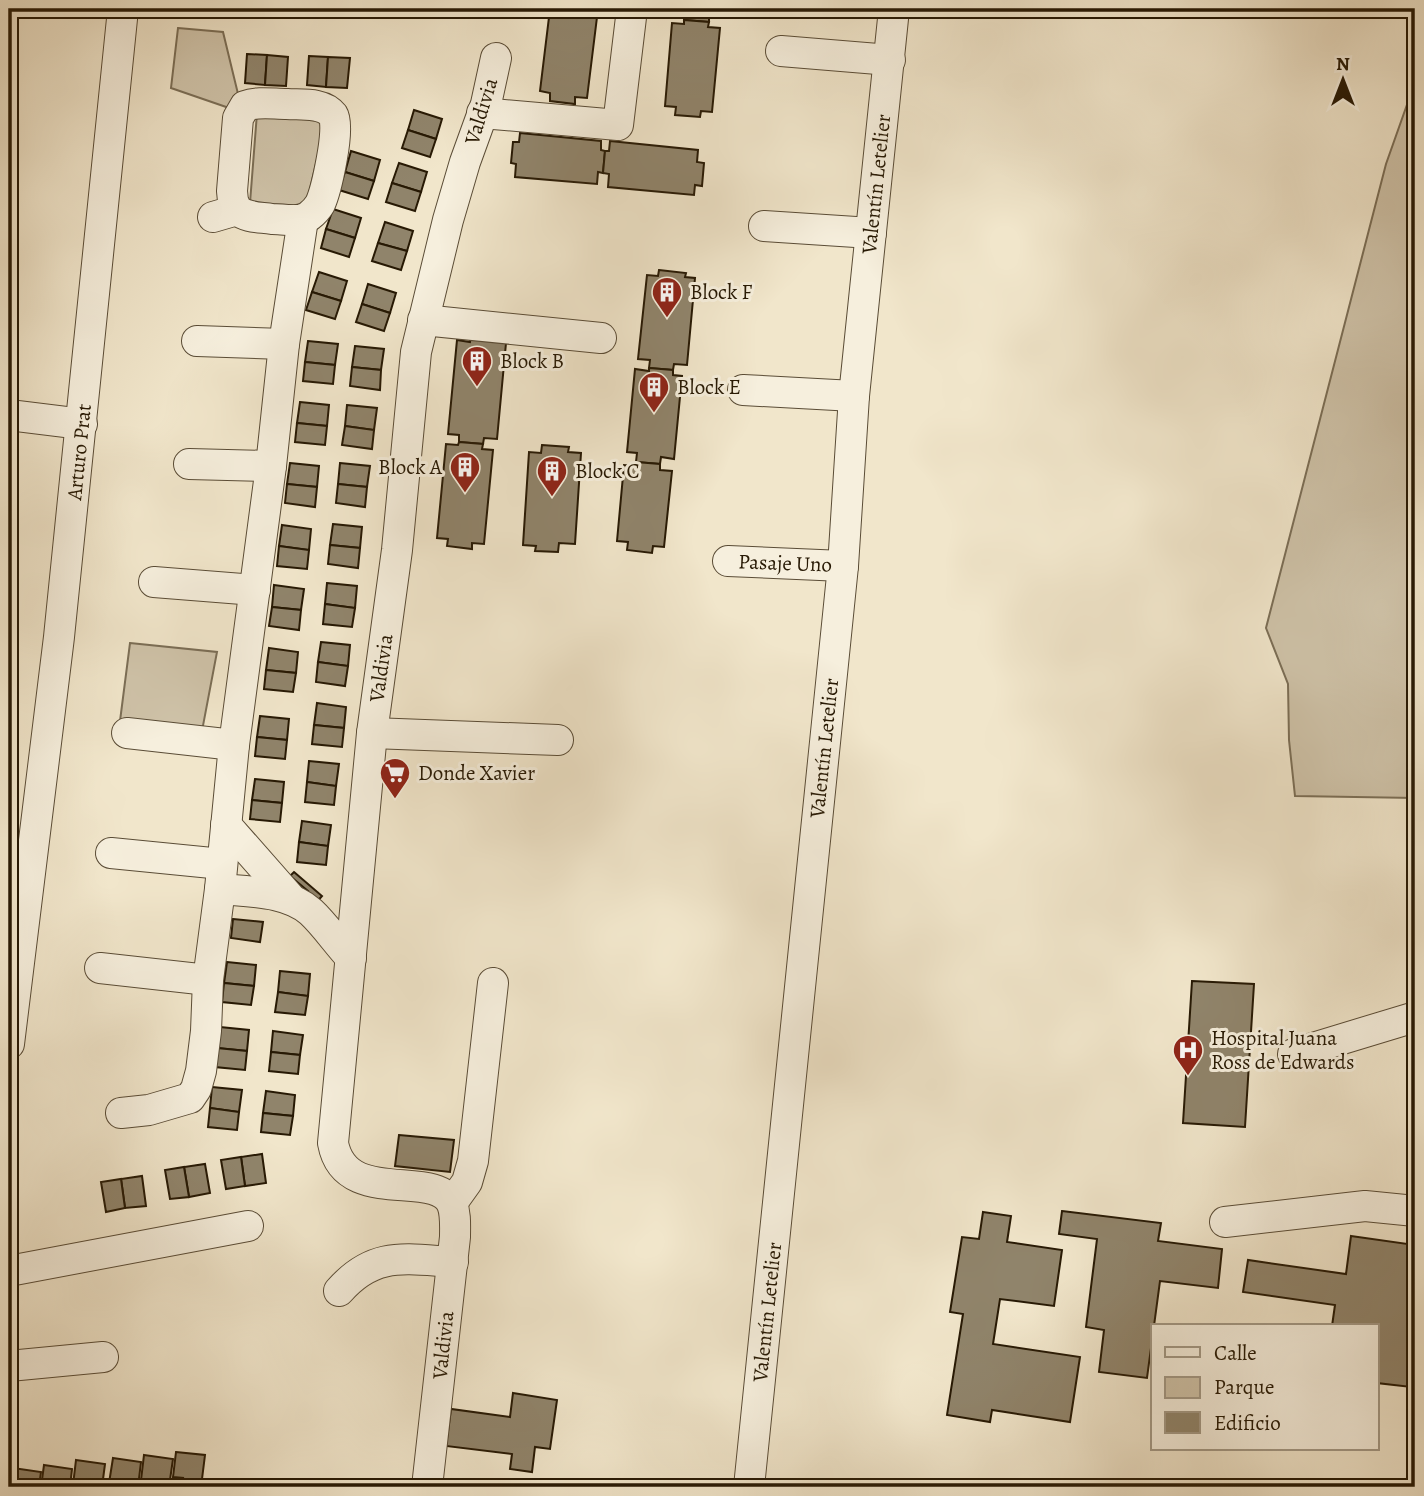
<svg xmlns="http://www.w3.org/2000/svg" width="1424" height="1496" viewBox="0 0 1424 1496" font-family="Alegreya,serif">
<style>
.green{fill:#cfc3a9;stroke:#7b6e56;stroke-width:2}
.building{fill:#90846b;stroke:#271904;stroke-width:2}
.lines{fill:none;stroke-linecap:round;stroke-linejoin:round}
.minor-casing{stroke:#5a4c36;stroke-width:32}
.minor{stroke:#f6efdd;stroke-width:30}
.labels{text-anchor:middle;stroke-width:6;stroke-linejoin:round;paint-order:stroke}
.street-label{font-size:21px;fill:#271904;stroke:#f6efdd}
.poi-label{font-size:21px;fill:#271904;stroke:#f6efdd;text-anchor:start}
</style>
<rect width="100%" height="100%" fill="#f1e6cb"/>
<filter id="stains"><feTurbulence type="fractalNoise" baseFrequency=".00286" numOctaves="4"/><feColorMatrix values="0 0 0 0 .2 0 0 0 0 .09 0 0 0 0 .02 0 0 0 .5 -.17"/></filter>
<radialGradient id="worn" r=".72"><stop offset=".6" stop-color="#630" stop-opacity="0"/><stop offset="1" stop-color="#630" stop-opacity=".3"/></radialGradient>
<g class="green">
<path d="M 178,28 L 223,32 L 239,98 L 232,109 L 171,88 Z"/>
<path d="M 1415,82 L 1415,798 L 1295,796 L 1289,740 L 1288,684 L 1266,628 L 1386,164 Z"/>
<path d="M 257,113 L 326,121 L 306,206 L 250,203 Z"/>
<path d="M 130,643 L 217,652 L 202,731 L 120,721 Z"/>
</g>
<g class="building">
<path d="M 550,9 L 598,9 L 587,98 L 575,97 L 575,104 L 550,101 L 550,93 L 540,91 Z"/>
<path d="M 674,9 L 722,9 L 721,16 L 709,15 L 709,22 L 684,20 L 685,11 Z"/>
<path d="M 684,20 L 709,22 L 708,27 L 720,28 L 712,112 L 701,111 L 700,117 L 675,115 L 676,107 L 665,106 L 672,23 L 684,24 Z"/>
<path d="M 247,54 L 267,55 L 265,85 L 245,83 Z"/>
<path d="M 267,55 L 288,57 L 286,86 L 265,85 Z"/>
<path d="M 309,56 L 328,57 L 326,87 L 307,85 Z"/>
<path d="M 328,57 L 350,58 L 347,88 L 326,87 Z"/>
<path d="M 414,110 L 442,119 L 436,139 L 408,130 Z"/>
<path d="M 408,130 L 436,139 L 430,157 L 402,148 Z"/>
<path d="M 520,133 L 601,141 L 601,150 L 605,151 L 603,173 L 598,172 L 597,184 L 515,177 L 516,164 L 511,163 L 513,142 L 519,142 Z"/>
<path d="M 610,141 L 698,150 L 697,162 L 704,163 L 702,186 L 695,185 L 694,195 L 608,187 L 609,174 L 603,173 L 605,151 L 609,151 Z"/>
<path d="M 351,151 L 380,160 L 374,181 L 345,172 Z"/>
<path d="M 399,163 L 427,172 L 421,192 L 392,183 Z"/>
<path d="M 345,172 L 374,181 L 368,199 L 339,190 Z"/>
<path d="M 392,183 L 421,192 L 415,211 L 386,202 Z"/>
<path d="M 333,209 L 361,218 L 355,238 L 326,229 Z"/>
<path d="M 385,222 L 413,231 L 407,251 L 378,243 Z"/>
<path d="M 326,229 L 355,238 L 349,257 L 321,248 Z"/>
<path d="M 378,243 L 407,251 L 401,270 L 372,261 Z"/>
<path d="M 659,270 L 686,273 L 685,277 L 695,278 L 687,365 L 674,364 L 673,370 L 649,368 L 650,360 L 638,359 L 647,275 L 658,276 Z"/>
<path d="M 319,272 L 347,281 L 341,301 L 312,292 Z"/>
<path d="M 368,284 L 396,293 L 390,313 L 362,304 Z"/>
<path d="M 312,292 L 341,301 L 335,319 L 306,310 Z"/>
<path d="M 362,304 L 390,313 L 384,331 L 356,322 Z"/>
<path d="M 471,335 L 506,343 L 497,439 L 484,438 L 483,444 L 459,442 L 459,435 L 448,434 L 457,340 L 470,342 Z"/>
<path d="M 308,341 L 338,344 L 335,365 L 305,362 Z"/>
<path d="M 355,346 L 384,349 L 381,370 L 352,367 Z"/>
<path d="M 305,362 L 335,365 L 333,384 L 303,381 Z"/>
<path d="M 352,367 L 381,370 L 380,390 L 350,386 Z"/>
<path d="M 649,368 L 673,370 L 673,375 L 682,376 L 674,459 L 661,457 L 660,464 L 636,462 L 637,453 L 627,452 L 635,369 L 649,371 Z"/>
<path d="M 300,402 L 329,405 L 327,426 L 297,423 Z"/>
<path d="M 347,405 L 377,408 L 374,430 L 345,426 Z"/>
<path d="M 297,423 L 327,426 L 325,445 L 295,442 Z"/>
<path d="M 345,426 L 374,430 L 372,449 L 342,445 Z"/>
<path d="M 459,442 L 483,444 L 482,449 L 493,450 L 484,544 L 472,543 L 472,549 L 447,546 L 448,539 L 437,538 L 446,444 L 458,445 Z"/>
<path d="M 542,445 L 569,447 L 568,452 L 581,453 L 575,544 L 559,543 L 558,552 L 535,551 L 536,546 L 523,545 L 529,452 L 541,453 Z"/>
<path d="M 636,462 L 660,464 L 660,470 L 672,471 L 664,547 L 653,546 L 652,553 L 627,550 L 628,542 L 617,541 L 624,465 L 636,466 Z"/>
<path d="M 290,463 L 319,466 L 317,487 L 287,484 Z"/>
<path d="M 340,463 L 370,466 L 367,487 L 338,484 Z"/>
<path d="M 287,484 L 317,487 L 315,507 L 285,503 Z"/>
<path d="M 338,484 L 367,487 L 365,507 L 336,503 Z"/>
<path d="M 333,524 L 362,527 L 360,548 L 330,545 Z"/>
<path d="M 282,525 L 311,529 L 309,550 L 279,546 Z"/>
<path d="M 330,545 L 360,548 L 358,568 L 328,564 Z"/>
<path d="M 279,546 L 309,550 L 307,569 L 277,566 Z"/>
<path d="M 327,583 L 357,586 L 355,608 L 325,604 Z"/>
<path d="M 274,585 L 304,589 L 301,610 L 272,607 Z"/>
<path d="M 325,604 L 355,608 L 352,627 L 323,624 Z"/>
<path d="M 272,607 L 301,610 L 299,630 L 269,626 Z"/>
<path d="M 321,642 L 350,645 L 348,666 L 318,662 Z"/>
<path d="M 269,648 L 298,652 L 296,673 L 266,670 Z"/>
<path d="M 318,662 L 348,666 L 345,686 L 316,682 Z"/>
<path d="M 266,670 L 296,673 L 293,692 L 264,689 Z"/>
<path d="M 317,703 L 346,707 L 344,728 L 314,725 Z"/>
<path d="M 260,716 L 289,719 L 287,740 L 257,737 Z"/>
<path d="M 314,725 L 344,728 L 342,747 L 312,744 Z"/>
<path d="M 257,737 L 287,740 L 285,759 L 255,756 Z"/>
<path d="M 309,761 L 339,764 L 336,786 L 307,782 Z"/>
<path d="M 255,779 L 284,782 L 282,803 L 252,800 Z"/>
<path d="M 307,782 L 336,786 L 334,805 L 305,802 Z"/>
<path d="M 252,800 L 282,803 L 280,822 L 250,819 Z"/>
<path d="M 302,821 L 331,825 L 328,846 L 299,842 Z"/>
<path d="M 299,842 L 328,846 L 326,865 L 297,862 Z"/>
<path d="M 294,872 L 322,896 L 315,904 L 304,895 L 308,891 L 290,876 Z"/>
<path d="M 233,919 L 263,922 L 260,942 L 231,938 Z"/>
<path d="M 227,962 L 256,965 L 254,986 L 224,983 Z"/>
<path d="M 280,971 L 310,974 L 308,996 L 278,992 Z"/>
<path d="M 1192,981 L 1254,984 L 1245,1127 L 1183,1123 Z"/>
<path d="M 224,983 L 254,986 L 251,1005 L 222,1002 Z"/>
<path d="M 278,992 L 308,996 L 305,1015 L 275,1012 Z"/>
<path d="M 220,1027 L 249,1030 L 247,1051 L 217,1048 Z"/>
<path d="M 273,1031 L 303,1035 L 300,1055 L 271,1052 Z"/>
<path d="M 217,1048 L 247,1051 L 245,1070 L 215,1067 Z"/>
<path d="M 271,1052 L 300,1055 L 298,1074 L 269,1071 Z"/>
<path d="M 212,1087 L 242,1090 L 239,1112 L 210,1108 Z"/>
<path d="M 266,1091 L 295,1095 L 293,1116 L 263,1113 Z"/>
<path d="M 210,1108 L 239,1112 L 237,1130 L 208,1127 Z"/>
<path d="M 263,1113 L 293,1116 L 290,1135 L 261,1132 Z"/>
<path d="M 399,1135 L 454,1140 L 450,1172 L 395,1166 Z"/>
<path d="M 262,1154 L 266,1183 L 245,1186 L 241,1157 Z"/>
<path d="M 241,1157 L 245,1186 L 226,1189 L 221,1160 Z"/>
<path d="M 205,1164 L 210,1193 L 189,1197 L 184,1167 Z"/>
<path d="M 184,1167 L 189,1197 L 170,1199 L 165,1170 Z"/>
<path d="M 142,1176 L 146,1206 L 125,1208 L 121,1179 Z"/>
<path d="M 121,1179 L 125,1208 L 106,1212 L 101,1182 Z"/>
<path d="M 1062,1211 L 1161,1223 L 1158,1241 L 1222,1249 L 1218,1288 L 1160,1281 L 1147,1378 L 1099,1372 L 1104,1330 L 1086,1327 L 1097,1239 L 1059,1234 Z"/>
<path d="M 983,1212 L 1011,1216 L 1007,1242 L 1062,1250 L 1054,1306 L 1000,1299 L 993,1344 L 1080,1357 L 1070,1422 L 992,1410 L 990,1422 L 947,1415 L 963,1314 L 950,1312 L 962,1237 L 979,1239 Z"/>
<path d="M 1351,1236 L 1415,1245 L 1415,1360 L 1411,1387 L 1377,1383 L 1377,1326 L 1332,1326 L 1335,1305 L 1243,1292 L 1248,1260 L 1346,1274 Z"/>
<path d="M 513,1393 L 557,1400 L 550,1449 L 535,1447 L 532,1472 L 510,1469 L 512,1454 L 446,1446 L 451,1409 L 510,1417 Z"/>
<path d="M 176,1452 L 205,1455 L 201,1487 L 181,1487 L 183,1478 L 173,1477 Z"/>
<path d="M 144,1455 L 173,1459 L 169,1487 L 150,1487 L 150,1481 L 141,1480 Z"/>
<path d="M 113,1458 L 141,1462 L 138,1487 L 119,1487 L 119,1484 L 109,1483 Z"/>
<path d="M 76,1460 L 105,1464 L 102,1487 L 73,1485 Z"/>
<path d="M 44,1465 L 72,1469 L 70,1487 L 41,1487 Z"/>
<path d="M 13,1468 L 41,1472 L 39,1487 L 10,1487 Z"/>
</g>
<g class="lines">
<g class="minor-casing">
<g id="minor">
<path d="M 781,51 L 890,60"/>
<path d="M 482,113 L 618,125 L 632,9"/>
<path d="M 213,217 L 237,210 C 247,218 259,217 272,219 C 283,219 300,223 309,216 C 313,213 317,209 320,204 C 326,191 341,127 333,115 C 323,102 301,105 287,104 C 273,104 258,101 245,106 L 238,118 L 232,191 L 233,201 L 237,210"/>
<path d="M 764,226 L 871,233"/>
<path d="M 423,320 L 601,338"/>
<path d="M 197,341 L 284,344"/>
<path d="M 743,390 L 854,396"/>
<path d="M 9,415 L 82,424"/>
<path d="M 189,464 L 271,466"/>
<path d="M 728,561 L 843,566"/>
<path d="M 154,582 L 255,590"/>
<path d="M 127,733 L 234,745"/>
<path d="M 372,733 L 558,740"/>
<path d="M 226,825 L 292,900"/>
<path d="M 111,853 L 222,864"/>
<path d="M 220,889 C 249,892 288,891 311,912 C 325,925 337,943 351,958"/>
<path d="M 100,968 L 208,980"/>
<path d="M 9,1044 L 59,637 L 123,9"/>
<path d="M 1293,1054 L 1415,1017"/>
<path d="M 121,1113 L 149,1110 L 190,1098 L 196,1089 L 201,1071 L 206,1031 L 208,980 L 220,889 L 234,745 L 271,466 L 284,344 L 303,219"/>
<path d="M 452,1203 L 467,1182 L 473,1161 L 493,983"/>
<path d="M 1225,1222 L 1365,1206 L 1415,1211"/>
<path d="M 9,1271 L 248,1226"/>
<path d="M 339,1291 C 374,1251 405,1259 453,1262"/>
<path d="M 9,1366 L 103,1357"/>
<path d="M 427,1487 L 455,1237 C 455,1226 456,1214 452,1204 C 436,1167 345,1209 333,1143 L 372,733 L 397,550 L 416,352 L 448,220 L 465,162 L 486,104 L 496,58"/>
<path d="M 749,1487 L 843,566 L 854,396 L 894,9"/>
</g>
</g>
<use href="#minor" class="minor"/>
</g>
<defs>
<g id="building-pin" transform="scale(1.575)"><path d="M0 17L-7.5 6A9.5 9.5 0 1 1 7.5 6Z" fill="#8f2418" stroke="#f6efdd"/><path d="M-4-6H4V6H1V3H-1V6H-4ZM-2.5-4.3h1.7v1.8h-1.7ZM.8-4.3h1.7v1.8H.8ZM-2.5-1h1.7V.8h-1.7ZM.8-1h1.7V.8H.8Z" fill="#fff"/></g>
<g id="supermarket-pin" transform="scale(1.575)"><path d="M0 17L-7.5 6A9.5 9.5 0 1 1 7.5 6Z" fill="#8f2418" stroke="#f6efdd"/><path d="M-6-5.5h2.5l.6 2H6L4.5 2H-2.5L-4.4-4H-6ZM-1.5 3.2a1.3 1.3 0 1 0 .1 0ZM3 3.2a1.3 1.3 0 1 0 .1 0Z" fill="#fff"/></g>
<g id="hospital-pin" transform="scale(1.575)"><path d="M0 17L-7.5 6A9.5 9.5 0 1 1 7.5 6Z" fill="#8f2418" stroke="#f6efdd"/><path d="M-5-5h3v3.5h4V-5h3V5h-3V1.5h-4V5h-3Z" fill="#fff"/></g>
</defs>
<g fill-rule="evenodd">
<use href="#building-pin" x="667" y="292"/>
<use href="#building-pin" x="477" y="361"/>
<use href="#building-pin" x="654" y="387"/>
<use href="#building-pin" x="465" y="467"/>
<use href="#building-pin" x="552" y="471"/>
<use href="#supermarket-pin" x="395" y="773"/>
<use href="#hospital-pin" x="1188" y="1050"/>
</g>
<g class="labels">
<g class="street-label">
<text transform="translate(481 111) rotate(-73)" y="7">Valdivia</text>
<text transform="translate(876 184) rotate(-84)" y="7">Valentín Letelier</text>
<text transform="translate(79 452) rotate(-84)" y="7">Arturo Prat</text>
<text transform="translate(785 563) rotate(2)" y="7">Pasaje Uno</text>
<text transform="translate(381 668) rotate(-82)" y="7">Valdivia</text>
<text transform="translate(824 748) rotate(-84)" y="7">Valentín Letelier</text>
<text transform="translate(767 1312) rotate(-84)" y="7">Valentín Letelier</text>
<text transform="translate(443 1345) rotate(-84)" y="7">Valdivia</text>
</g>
<g class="poi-label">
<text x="690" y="299">Block F</text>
<text x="500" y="368">Block B</text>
<text x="677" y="394">Block E</text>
<text x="442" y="474" text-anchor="end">Block A</text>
<text x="575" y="478">Block C</text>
<text x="418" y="780">Donde Xavier</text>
<text x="1211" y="1045">Hospital Juana<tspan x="1211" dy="24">Ross de Edwards</tspan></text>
</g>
</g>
<rect width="1424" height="1496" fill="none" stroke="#f1e6cb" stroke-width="35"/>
<rect x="10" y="10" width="1403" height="1475" fill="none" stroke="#271904" stroke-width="3.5"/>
<rect x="18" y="18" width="1389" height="1461" fill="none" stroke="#271904" stroke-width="2"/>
<rect x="1151" y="1324" width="228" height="126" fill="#f6efdd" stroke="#a39986" stroke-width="2"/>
<rect x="1165" y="1347" width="35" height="10" fill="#f6efdd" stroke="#a39986" stroke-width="2"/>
<text x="1214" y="1360" font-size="21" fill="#271904">Calle</text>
<rect x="1165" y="1377" width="35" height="21" fill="#cfc3a9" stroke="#a39986" stroke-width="2"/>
<text x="1214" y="1394" font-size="21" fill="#271904">Parque</text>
<rect x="1165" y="1412" width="35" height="21" fill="#90846b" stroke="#a39986" stroke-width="2"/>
<text x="1214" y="1430" font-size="21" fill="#271904">Edificio</text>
<g transform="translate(1343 80)" stroke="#f6efdd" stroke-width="5" paint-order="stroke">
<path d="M0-5L12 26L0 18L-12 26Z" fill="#271904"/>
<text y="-10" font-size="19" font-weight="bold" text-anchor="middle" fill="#271904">N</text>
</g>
<rect width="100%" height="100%" filter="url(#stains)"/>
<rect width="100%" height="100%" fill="url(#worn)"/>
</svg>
